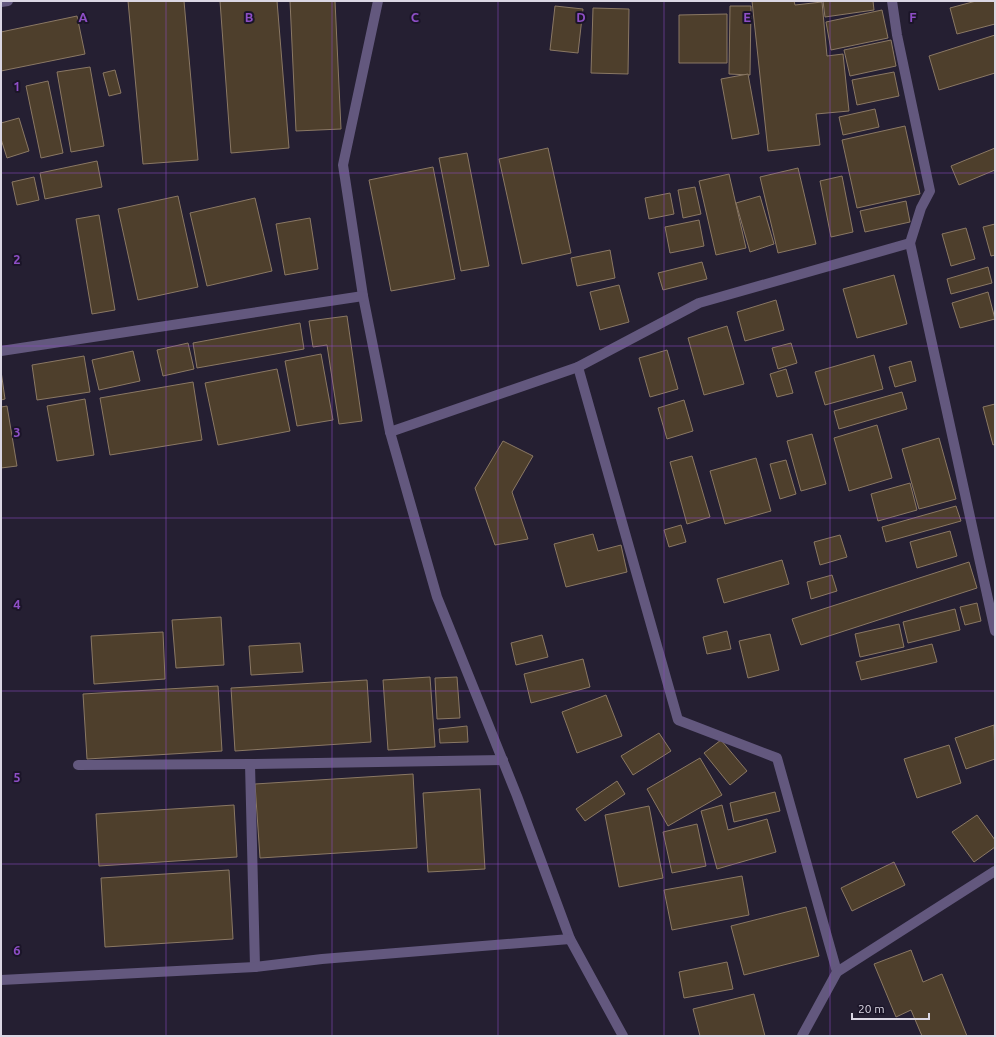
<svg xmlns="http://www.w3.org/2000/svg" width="996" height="1037" viewBox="0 0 996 1037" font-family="Ubuntu,sans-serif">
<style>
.building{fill:#4e3f2c;stroke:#8a7864}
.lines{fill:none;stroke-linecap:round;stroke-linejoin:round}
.minor{stroke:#63587e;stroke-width:10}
.grid{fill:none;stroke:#8e4ec6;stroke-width:1;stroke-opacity:0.55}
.grid-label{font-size:13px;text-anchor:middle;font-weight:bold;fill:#8e4ec6;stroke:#1b1528;stroke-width:4;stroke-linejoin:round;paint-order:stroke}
</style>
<rect width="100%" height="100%" fill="#251f32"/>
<g class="building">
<path d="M 128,1 L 184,1 L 198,160 L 143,164 Z"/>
<path d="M 220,1 L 277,1 L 289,148 L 231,153 Z"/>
<path d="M 290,1 L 335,1 L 341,129 L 296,131 Z"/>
<path d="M 752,1 L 794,1 L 795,5 L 822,2 L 827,56 L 843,54 L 849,111 L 816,114 L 820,145 L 768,151 Z"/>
<path d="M 823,1 L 873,1 L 874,10 L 825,17 Z"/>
<path d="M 976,1 L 995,1 L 995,24 L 957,34 L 950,8 Z"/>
<path d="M 555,6 L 583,9 L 578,53 L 550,50 Z"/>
<path d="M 730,6 L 751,6 L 750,75 L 729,74 Z"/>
<path d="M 593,8 L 629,9 L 628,74 L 591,73 Z"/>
<path d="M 882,10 L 888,38 L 831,50 L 826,22 Z"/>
<path d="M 727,14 L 727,63 L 679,63 L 679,15 Z"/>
<path d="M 77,16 L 85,54 L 1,71 L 1,32 Z"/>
<path d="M 995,35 L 995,73 L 939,90 L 929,56 Z"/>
<path d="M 891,40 L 896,66 L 850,76 L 844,50 Z"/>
<path d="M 90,67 L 104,146 L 71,152 L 57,72 Z"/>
<path d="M 115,70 L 121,93 L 109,96 L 103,73 Z"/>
<path d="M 894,72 L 899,96 L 857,105 L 852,80 Z"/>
<path d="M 748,74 L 759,134 L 732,139 L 721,79 Z"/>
<path d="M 48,81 L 63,153 L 41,158 L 26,86 Z"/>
<path d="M 875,109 L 879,127 L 843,135 L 839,117 Z"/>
<path d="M 19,118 L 29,151 L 7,158 L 1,139 L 1,123 Z"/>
<path d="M 905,126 L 920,194 L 857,208 L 842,140 Z"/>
<path d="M 548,148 L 571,253 L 522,264 L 499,159 Z"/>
<path d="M 995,148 L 995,170 L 959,185 L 951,166 Z"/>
<path d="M 467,153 L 489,266 L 461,271 L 439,158 Z"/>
<path d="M 97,161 L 102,187 L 45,199 L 40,173 Z"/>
<path d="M 433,167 L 455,279 L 391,291 L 369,180 Z"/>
<path d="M 798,168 L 816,244 L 778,253 L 760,177 Z"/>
<path d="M 729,174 L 746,248 L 716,255 L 699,181 Z"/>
<path d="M 842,176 L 853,232 L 831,237 L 820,181 Z"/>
<path d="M 34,177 L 39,200 L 17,205 L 12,182 Z"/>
<path d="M 695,187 L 701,214 L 683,218 L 678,190 Z"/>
<path d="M 670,193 L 674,214 L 649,219 L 645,198 Z"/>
<path d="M 178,196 L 198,287 L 138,300 L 118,209 Z"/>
<path d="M 760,196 L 774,244 L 750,252 L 736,203 Z"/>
<path d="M 255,198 L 272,271 L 207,286 L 190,213 Z"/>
<path d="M 906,201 L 910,222 L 865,232 L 860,211 Z"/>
<path d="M 99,215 L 115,310 L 92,314 L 76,219 Z"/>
<path d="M 310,218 L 318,269 L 285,275 L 276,224 Z"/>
<path d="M 699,220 L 704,246 L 670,253 L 665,227 Z"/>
<path d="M 995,224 L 995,255 L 991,256 L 983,227 Z"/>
<path d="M 966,228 L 975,259 L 951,266 L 942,234 Z"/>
<path d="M 610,250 L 615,278 L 577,286 L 571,258 Z"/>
<path d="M 702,262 L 707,279 L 663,290 L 658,273 Z"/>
<path d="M 988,267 L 992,283 L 951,294 L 947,279 Z"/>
<path d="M 894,275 L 907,324 L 857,338 L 843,289 Z"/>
<path d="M 619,285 L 629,322 L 600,330 L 590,292 Z"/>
<path d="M 988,292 L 995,319 L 960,328 L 952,303 Z"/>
<path d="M 776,300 L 784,330 L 745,341 L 737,312 Z"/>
<path d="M 347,316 L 362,421 L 339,424 L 327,345 L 313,347 L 309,321 Z"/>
<path d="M 300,323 L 304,349 L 197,368 L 193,343 Z"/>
<path d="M 727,326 L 744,384 L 704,395 L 688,338 Z"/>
<path d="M 188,343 L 194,369 L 163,376 L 157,350 Z"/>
<path d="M 791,343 L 797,363 L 778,369 L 772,348 Z"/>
<path d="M 667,350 L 678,389 L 650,397 L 639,358 Z"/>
<path d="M 133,351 L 140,381 L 99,390 L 92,360 Z"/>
<path d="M 321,354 L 333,420 L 297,426 L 285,361 Z"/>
<path d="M 874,355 L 883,389 L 825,405 L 815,372 Z"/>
<path d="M 84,356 L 90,392 L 37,400 L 32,365 Z"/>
<path d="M 911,361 L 916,381 L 895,387 L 889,367 Z"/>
<path d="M 277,369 L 290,431 L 218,445 L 205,383 Z"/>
<path d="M 786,369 L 793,393 L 777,397 L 770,374 Z"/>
<path d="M 1,371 L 5,399 L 1,400 Z"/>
<path d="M 193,382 L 202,440 L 110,455 L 100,398 Z"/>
<path d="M 902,392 L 907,409 L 839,429 L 834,411 Z"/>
<path d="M 85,399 L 94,455 L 57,461 L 47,406 Z"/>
<path d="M 684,400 L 693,431 L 667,439 L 658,408 Z"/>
<path d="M 995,404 L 995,444 L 993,445 L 983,407 Z"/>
<path d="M 7,406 L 17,466 L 1,468 L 1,407 Z"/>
<path d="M 877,425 L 892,478 L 849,491 L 834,438 Z"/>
<path d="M 812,434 L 826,484 L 801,491 L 787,441 Z"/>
<path d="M 939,438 L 956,499 L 919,509 L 902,449 Z"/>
<path d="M 503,441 L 533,456 L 512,492 L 528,539 L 495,545 L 475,488 Z"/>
<path d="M 692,456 L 710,517 L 687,524 L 670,462 Z"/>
<path d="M 756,458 L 771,511 L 725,524 L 710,471 Z"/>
<path d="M 786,460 L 796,494 L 780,499 L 770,464 Z"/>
<path d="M 910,483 L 917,510 L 878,521 L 871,494 Z"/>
<path d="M 956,506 L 961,521 L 886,542 L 882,527 Z"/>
<path d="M 681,525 L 686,542 L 669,547 L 664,530 Z"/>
<path d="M 950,531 L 957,556 L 917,568 L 910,542 Z"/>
<path d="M 593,534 L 598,551 L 621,545 L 627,572 L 566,587 L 554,544 Z"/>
<path d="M 840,535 L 847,557 L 820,565 L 814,542 Z"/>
<path d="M 782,560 L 789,584 L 724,603 L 717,579 Z"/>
<path d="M 969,562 L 977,588 L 801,645 L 792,619 Z"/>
<path d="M 832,575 L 837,591 L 811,599 L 807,582 Z"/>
<path d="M 977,603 L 981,621 L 965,625 L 960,607 Z"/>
<path d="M 955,609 L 960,630 L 908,643 L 903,622 Z"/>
<path d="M 221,617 L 224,665 L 176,668 L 172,620 Z"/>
<path d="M 899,624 L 904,647 L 860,657 L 855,634 Z"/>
<path d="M 727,631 L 731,649 L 707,654 L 703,637 Z"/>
<path d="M 163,632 L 165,679 L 94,684 L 91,636 Z"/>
<path d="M 770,634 L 779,670 L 748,678 L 739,641 Z"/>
<path d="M 542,635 L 548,657 L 516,665 L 511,643 Z"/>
<path d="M 300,643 L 303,672 L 251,675 L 249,646 Z"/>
<path d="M 932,644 L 937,662 L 861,680 L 856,662 Z"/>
<path d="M 583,659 L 590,687 L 531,703 L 524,674 Z"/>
<path d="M 430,677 L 435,747 L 388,750 L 383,680 Z"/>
<path d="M 457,677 L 460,718 L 437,719 L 435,678 Z"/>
<path d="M 367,680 L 371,742 L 235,751 L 231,688 Z"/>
<path d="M 218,686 L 222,751 L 87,759 L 83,694 Z"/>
<path d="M 606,695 L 622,736 L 577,753 L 562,712 Z"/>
<path d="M 994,725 L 995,759 L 966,769 L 955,738 Z"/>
<path d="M 467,726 L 468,742 L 440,743 L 439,729 Z"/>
<path d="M 659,733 L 671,751 L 633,775 L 621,756 Z"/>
<path d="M 721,740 L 747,771 L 730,785 L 704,753 Z"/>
<path d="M 949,745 L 961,783 L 917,798 L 904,759 Z"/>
<path d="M 700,758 L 722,795 L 668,826 L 647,789 Z"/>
<path d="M 413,774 L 417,848 L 260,858 L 255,784 Z"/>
<path d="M 617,781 L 625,794 L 585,821 L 576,809 Z"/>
<path d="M 480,789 L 485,869 L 428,872 L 423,793 Z"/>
<path d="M 775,792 L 780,811 L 734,822 L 730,803 Z"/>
<path d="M 234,805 L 237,857 L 99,866 L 96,814 Z"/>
<path d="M 722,805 L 728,830 L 767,819 L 776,852 L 717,869 L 701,811 Z"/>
<path d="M 649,806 L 663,878 L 619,887 L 605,815 Z"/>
<path d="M 977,815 L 995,840 L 995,847 L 974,862 L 952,832 Z"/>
<path d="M 697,824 L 706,866 L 672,873 L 663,832 Z"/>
<path d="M 894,862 L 905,885 L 852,911 L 841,888 Z"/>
<path d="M 229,870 L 233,939 L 105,947 L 101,878 Z"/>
<path d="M 742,876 L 749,915 L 672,930 L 664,890 Z"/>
<path d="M 806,907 L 819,956 L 744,975 L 731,926 Z"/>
<path d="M 911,950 L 923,982 L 942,974 L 967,1036 L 922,1036 L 911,1010 L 896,1017 L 874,964 Z"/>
<path d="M 727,962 L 733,989 L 684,998 L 679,972 Z"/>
<path d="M 754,994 L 765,1036 L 700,1036 L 693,1009 Z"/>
</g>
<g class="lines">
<g class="minor">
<path d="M 378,1 L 343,165 L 363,296 L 390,432 L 437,597 L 517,796 L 570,939 L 623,1036"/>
<path d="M 1,2 L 8,1"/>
<path d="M 910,243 L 995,631"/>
<path d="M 1,351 L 363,296"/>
<path d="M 578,367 L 678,720 L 777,758 L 837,972"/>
<path d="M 390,432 L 578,367 L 699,303 L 910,243 L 921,208 L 930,191 L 897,35 L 892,1"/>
<path d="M 250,764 L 255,967"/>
<path d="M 78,765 L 250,764 L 503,760"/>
<path d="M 1,980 L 255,967 L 322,959 L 570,939"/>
<path d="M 802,1036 L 837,972 L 995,871"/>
</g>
</g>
<path class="grid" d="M 166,1 L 166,1036M 332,1 L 332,1036M 498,1 L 498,1036M 664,1 L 664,1036M 830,1 L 830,1036M 1,173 L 995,173M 1,346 L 995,346M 1,518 L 995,518M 1,691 L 995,691M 1,864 L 995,864"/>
<g class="grid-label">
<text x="83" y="22">A</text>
<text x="249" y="22">B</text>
<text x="415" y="22">C</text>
<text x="581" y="22">D</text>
<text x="747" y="22">E</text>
<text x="913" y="22">F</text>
<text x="17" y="91">1</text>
<text x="17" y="264">2</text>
<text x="17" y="437">3</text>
<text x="17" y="609">4</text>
<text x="17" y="782">5</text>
<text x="17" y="955">6</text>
</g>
<rect width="996" height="1037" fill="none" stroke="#dbd7e4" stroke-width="4"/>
<path d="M852 1013v6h77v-6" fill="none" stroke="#dbd7e4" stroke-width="2"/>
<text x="858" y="1013" font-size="12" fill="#dbd7e4" stroke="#1b1528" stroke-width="3" paint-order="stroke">20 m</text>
</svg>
